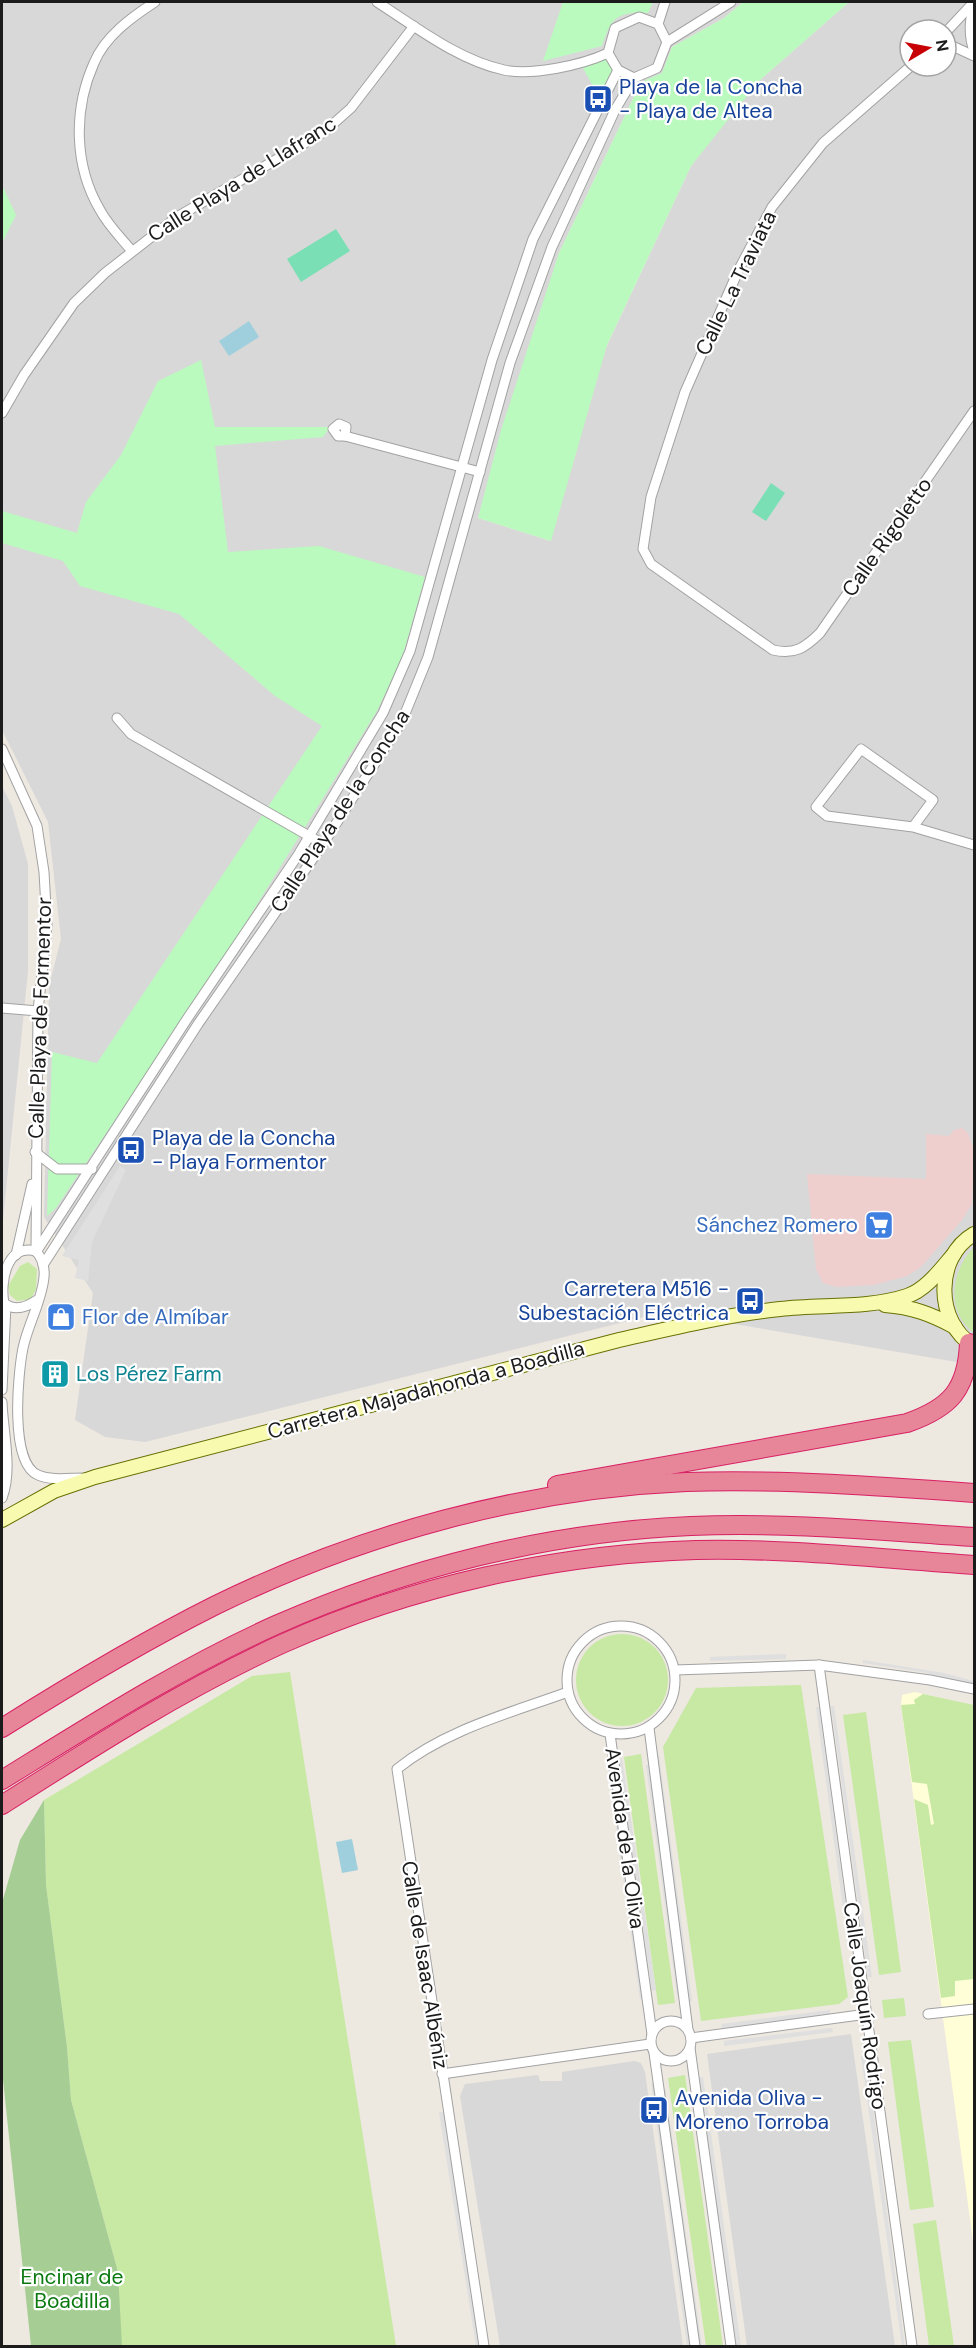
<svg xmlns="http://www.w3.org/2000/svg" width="976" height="2348" viewBox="0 0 976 2348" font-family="'DM Sans',sans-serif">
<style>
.residential{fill:#d9d8d8;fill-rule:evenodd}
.commercial{fill:#efcece}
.education{fill:#fffed7}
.grass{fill:#c7e9a3}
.forest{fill:#a6cd93}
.park{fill:#bafabe}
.pitch{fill:#7bdfb6}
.parking{fill:#dfdfdf}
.water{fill:#9fcfdc}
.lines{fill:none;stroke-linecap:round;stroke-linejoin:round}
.street-casing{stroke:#a2a2a2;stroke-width:11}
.secondary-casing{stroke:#677103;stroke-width:16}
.highway-casing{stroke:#d82063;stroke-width:20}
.street{stroke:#fff;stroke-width:9}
.secondary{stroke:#f8fab0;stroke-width:14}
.highway{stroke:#e78599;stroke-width:18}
.labels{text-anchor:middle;stroke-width:4.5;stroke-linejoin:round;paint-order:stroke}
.transit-label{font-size:21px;fill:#164399;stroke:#fff;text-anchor:start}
.street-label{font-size:21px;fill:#1b1b1b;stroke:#fff}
.shop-label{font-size:21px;fill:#366cbe;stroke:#fff;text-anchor:end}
.culture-label{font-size:21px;fill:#0d838f;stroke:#fff;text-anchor:start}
.park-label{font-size:21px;fill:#097910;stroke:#fff}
</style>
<rect width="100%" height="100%" fill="#ede8e0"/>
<g class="residential">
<path d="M 2,2 L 743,2 L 724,18 L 672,47 L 662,74 L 641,82 L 559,253 L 478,518 L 550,541 L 605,350 L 691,166 L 735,108 L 759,81 L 849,2 L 974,2 L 974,1365 L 664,1312 L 145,1442 L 105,1437 L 75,1420 L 93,1293 L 44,1217 L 49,986 L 61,939 L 48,822 L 2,730 ZM 910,30 L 946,30 L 946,66 L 910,66 Z"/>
<path d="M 2,786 L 12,806 L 28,864 L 28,971 L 2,1230 Z"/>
<path d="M 851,2034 L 895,2346 L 747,2346 L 707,2054 Z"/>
<path d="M 634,2061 L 641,2063 L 645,2072 L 683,2346 L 500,2346 L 460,2096 L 465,2084 L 538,2075 L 540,2081 L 562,2081 L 562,2072 Z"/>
</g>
<path class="commercial" d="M 962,1128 L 968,1133 L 974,1151 L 972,1204 L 962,1220 L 921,1267 L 907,1276 L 874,1285 L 836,1287 L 823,1283 L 816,1269 L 807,1174 L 926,1179 L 926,1134 L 949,1136 L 954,1130 Z"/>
<path class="education" d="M 915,1692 L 974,1706 L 974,2249 L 901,1705 L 902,1695 Z"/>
<g class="grass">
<path d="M 974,1247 L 974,1333 C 945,1311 951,1270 974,1247 Z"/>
<path d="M 28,1262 L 37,1269 L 36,1289 L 31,1299 L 17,1301 L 10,1295 L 8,1286 L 20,1266 Z"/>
<circle cx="622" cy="1680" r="46"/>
<path d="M 290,1672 L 396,2346 L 120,2346 L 118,2272 L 71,2100 L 67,2047 L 46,1885 L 44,1800 L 252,1676 Z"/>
<path d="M 801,1685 L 848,1997 L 839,2004 L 701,2021 L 663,1747 L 696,1688 Z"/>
<path d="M 923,1694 L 974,1705 L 974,1979 L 955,1981 L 955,1996 L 941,1998 L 914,1799 L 928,1805 L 931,1825 L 934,1824 L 927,1784 L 912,1782 L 901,1705 L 915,1704 L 914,1700 Z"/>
<path d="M 866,1712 L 901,1972 L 879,1975 L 843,1715 Z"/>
<path d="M 641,1754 L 675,2003 L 658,2005 L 624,1757 Z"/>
<path d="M 904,1998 L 906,2016 L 884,2018 L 882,2000 Z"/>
<path d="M 911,2040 L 934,2207 L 910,2210 L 888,2042 Z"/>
<path d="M 685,2075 L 723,2346 L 706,2346 L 668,2078 Z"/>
<path d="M 936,2220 L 954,2346 L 929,2346 L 913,2224 Z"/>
</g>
<path class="forest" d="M 44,1800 L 46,1885 L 67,2047 L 71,2100 L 118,2272 L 122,2346 L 31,2346 L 2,2070 L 2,1903 L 20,1840 Z"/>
<g class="park">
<path d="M 563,2 L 653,2 L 648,13 C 617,11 611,18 602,46 L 543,61 Z"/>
<path d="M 743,2 L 849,2 L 759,81 L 691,166 L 607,345 L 551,541 L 478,518 L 501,430 L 559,253 L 641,82 L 662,73 L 672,47 L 724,18 Z"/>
<path d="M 607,58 L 615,70 L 593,112 L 587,108 L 595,90 L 582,66 Z"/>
<path d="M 2,185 L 16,215 L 2,243 Z"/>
<path d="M 201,360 L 215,427 L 330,427 L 323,437 L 215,446 L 228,552 L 319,546 L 425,577 L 402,658 L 377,711 L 230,948 L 56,1208 L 47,1216 L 52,1052 L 97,1063 L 322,726 L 275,696 L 179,614 L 80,586 L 63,561 L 2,543 L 2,511 L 77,533 L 86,502 L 121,455 L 158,381 Z"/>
</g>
<g class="pitch">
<path d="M 336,229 L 350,251 L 301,282 L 287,259 Z"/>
<path d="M 771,483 L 785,493 L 766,521 L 752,512 Z"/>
</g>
<g class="parking">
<path d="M 120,1166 L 126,1170 L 92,1242 L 88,1281 L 75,1278 L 79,1260 L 62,1256 Z"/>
<path d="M 786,1654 L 786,1659 L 710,1661 L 710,1657 Z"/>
<path d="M 863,1660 L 944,1673 L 974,1681 L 974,1685 L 922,1672 L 863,1663 Z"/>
<path d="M 831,1706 L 834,1706 L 872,1977 L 868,1977 Z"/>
<path d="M 816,1707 L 819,1707 L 846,1907 L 843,1908 Z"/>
<path d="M 654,1755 L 659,1755 L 692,2001 L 687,2003 Z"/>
<path d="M 622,1758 L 656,1990 L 652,1991 L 619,1759 Z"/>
<path d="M 611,1760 L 643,1998 L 640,1999 L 607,1761 Z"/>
<path d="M 646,1765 L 650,1765 L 681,1994 L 677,1995 Z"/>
<path d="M 830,2010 L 830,2015 L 722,2028 L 721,2024 Z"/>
<path d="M 832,2028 L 833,2032 L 724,2046 L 724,2041 Z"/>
<path d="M 861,2056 L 866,2056 L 905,2346 L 902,2346 Z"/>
<path d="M 703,2077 L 741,2346 L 736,2346 L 699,2078 Z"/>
<path d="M 651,2083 L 655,2083 L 691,2346 L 687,2346 Z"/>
<path d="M 662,2088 L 665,2088 L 702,2346 L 697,2346 Z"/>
<path d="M 439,2112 L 444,2112 L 480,2346 L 476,2346 Z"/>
</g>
<g class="water">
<path d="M 249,321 L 259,337 L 229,356 L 219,341 Z"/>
<path d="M 352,1839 L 358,1870 L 342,1873 L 336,1842 Z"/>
</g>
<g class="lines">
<g class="street-casing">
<g id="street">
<path d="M 377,2 C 416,27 458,60 504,70 C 532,76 582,65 608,53"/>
<path d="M 974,2 C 970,19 968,34 974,51"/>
<path d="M 639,17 L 658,24 L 667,42 L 657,68 L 634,78 L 618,70 L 608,53 L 615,28 Z"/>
<path d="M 658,24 L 665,2"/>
<path d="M 946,32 L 974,2"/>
<path d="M 667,42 L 731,2"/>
<path d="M 946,43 L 974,56"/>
<path d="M 911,66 L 823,143 L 772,207 L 739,269 L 685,392 L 651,497 L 643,549 L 651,564 L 773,650 C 794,655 805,648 820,633 L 974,411"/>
<path d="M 131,250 C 121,238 108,225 100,210 C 74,166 73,110 94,63 C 105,36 132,17 155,2"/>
<path d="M 2,413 L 24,375 L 74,303 L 105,273 L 177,217 L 324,132 L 351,108 L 414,26"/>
<path d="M 339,424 L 346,427 L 345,436 L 338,436 L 333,429 Z"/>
<path d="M 345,436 L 480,472"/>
<path d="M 117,718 L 131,734 L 323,844"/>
<path d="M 2,749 L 37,826 L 44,872 L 47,926 L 38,1011 L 36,1251"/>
<path d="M 913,827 L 933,800 L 861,749 L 816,807 L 827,816 L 913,827 L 974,845"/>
<path d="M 2,1008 L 38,1011"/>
<path d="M 35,1152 L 57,1169 L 92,1169"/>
<path d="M 36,1252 L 187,1019 L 298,855 L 383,713 L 410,651 L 492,360 L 533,239 L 618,70"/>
<path d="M 16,1255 L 32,1184"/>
<path d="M 43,1265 L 198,1024 L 323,844 L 402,721 L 428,657 L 510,363 L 552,247 L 615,110 L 634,78"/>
<path d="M 37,1300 C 27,1307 15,1312 4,1303 C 0,1283 6,1243 36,1251 C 42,1258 45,1267 44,1277 C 42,1301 28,1324 23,1348 C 18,1373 9,1463 38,1475 C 52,1481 69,1478 83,1478"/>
<path d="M 2,1390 L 6,1305"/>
<path d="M 2,1402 C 3,1432 13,1470 2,1498"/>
<circle cx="621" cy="1680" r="54"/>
<path d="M 819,1665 L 912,2346"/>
<path d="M 675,1670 L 819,1665 L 930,1680 L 974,1689"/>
<path d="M 649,1728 L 688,2030"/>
<path d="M 610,1734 L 652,2034"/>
<path d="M 928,2014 L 974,2009"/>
<circle cx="671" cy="2041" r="20"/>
<path d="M 691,2038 L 867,2014"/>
<path d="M 690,2048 L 731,2346"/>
<path d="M 654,2053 L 695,2346"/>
<path d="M 442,2074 L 650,2044"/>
<path d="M 484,2346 L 397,1769 C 445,1730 510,1713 568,1692"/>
</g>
</g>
<g class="secondary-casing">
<g id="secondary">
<path d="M 974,1234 C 934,1257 935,1323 974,1346"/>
<path d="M 885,1305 C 912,1307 931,1314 955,1327"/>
<path d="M 2,1520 L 54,1491 L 95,1477 L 619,1340 C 672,1328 725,1315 780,1309 C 821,1304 867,1309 907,1296 C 926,1290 941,1269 954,1254"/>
</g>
</g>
<g class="highway-casing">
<g id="highway">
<path d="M 557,1485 L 907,1423 C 950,1408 967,1390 969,1343"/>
<path d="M 2,1728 C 72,1684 142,1642 216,1605 C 361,1534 524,1489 686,1482 C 782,1479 879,1486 974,1493"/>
<path d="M 2,1780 C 91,1725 180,1668 276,1625 C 405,1568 549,1532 691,1526 C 785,1522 880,1531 974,1537"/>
<path d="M 2,1805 C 93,1747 185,1688 284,1643 C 411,1586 556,1554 696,1550 C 788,1548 882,1559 974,1565"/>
</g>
</g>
<use href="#street" class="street"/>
<use href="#secondary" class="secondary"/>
<use href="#highway" class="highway"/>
</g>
<defs>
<g id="bus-square" transform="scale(1.5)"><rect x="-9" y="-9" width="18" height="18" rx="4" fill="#1a4fb4" stroke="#fff"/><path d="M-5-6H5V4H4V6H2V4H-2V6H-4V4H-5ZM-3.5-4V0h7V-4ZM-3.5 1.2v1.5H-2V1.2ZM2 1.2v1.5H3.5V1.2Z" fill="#fff"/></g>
<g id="supermarket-square" transform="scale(1.5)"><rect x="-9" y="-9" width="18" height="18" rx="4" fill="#3f7fe0" stroke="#fff"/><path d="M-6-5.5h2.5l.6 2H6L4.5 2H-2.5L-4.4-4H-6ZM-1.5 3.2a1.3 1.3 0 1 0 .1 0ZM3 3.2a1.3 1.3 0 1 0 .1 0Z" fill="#fff"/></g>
<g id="shop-square" transform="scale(1.5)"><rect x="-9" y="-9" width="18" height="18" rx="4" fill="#3f7fe0" stroke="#fff"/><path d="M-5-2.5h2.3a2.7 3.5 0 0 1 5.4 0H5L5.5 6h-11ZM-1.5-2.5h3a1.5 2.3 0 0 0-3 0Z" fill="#fff"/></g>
<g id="building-square" transform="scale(1.5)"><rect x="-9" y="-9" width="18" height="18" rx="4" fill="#0f9aa8" stroke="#fff"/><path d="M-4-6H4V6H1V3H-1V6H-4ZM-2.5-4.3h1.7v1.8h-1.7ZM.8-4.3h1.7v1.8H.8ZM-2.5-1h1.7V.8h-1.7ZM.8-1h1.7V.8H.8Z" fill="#fff"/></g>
</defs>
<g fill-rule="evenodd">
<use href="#bus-square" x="598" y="99"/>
<use href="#bus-square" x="131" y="1150"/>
<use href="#supermarket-square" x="879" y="1225"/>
<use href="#bus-square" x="750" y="1301"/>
<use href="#shop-square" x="61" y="1317"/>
<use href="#building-square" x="55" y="1374"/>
<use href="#bus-square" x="654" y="2110"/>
</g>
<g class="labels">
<g class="transit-label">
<text x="619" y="94">Playa de la Concha<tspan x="619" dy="24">- Playa de Altea</tspan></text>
<text x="152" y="1145">Playa de la Concha<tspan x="152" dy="24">- Playa Formentor</tspan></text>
<text x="729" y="1296" text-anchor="end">Carretera M516 -<tspan x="729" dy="24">Subestación Eléctrica</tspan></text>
<text x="675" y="2105">Avenida Oliva -<tspan x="675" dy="24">Moreno Torroba</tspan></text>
</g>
<g class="street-label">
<text transform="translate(242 179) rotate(-32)" y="7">Calle Playa de Llafranc</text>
<text transform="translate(736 283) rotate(-64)" y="7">Calle La Traviata</text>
<text transform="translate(887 537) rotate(-55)" y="7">Calle Rigoletto</text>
<text transform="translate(340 811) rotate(-57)" y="7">Calle Playa de la Concha</text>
<text transform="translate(40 1018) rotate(-88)" y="7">Calle Playa de Formentor</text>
<text transform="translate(426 1390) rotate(-15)" y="7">Carretera Majadahonda a Boadilla</text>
<text transform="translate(625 1838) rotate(82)" y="7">Avenida de la Oliva</text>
<text transform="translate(425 1965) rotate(81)" y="7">Calle de Isaac Albéniz</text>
<text transform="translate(865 2006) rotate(82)" y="7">Calle Joaquín Rodrigo</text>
</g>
<g class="shop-label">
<text x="858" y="1232">Sánchez Romero</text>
<text x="82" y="1324" text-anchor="start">Flor de Almíbar</text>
</g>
<g class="culture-label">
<text x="76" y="1381">Los Pérez Farm</text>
</g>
<g class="park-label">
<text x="72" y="2284">Encinar de<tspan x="72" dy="24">Boadilla</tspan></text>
</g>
</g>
<rect width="976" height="2348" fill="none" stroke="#1b1b1b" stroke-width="6"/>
<g transform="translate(928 48) rotate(80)"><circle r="28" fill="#ffffff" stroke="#a4a4a4" stroke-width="1.5"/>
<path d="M0-4.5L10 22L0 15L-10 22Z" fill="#c60004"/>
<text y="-9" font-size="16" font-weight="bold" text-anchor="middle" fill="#1b1b1b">N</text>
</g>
</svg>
